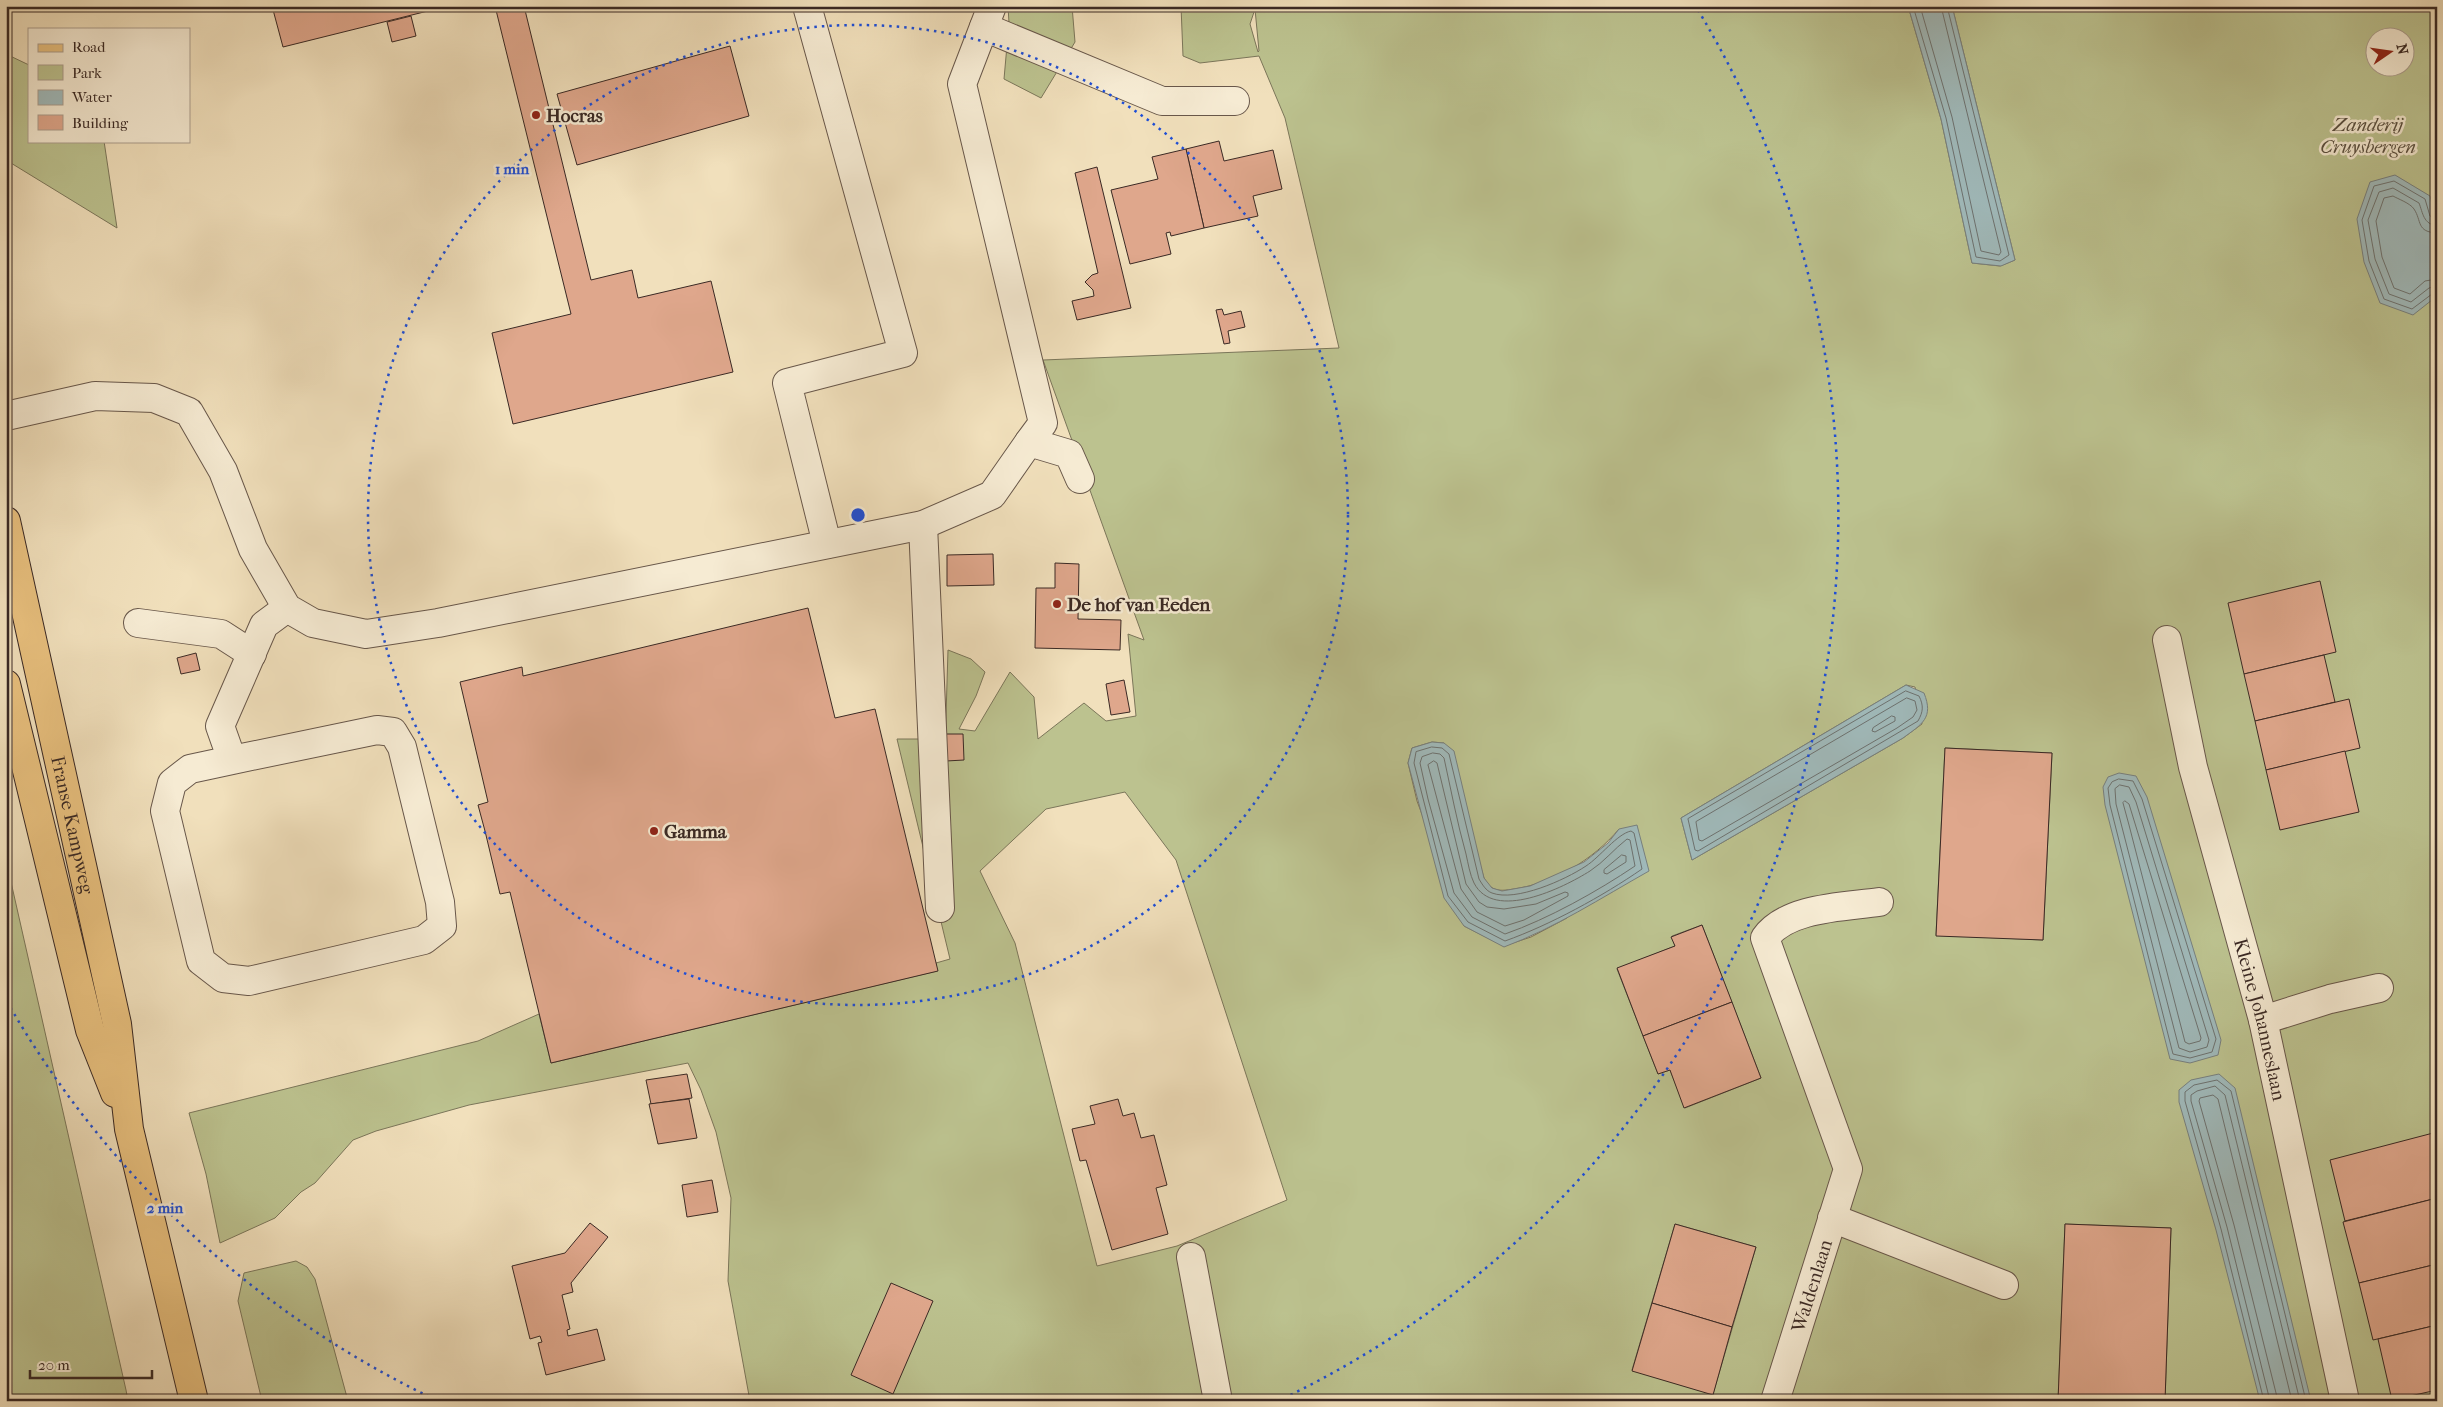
<svg xmlns="http://www.w3.org/2000/svg" width="2443" height="1407" viewBox="0 0 2443 1407" font-family="'IM FELL French Canon',serif">
<style>
.green{fill:#bcc28f;stroke:#7b765a;fill-rule:evenodd}
.water{fill:#a0babb;stroke:#77807f}
.lines{fill:none;stroke-linecap:round;stroke-linejoin:round}
.shore{stroke:#6d7270;stroke-width:1}
.building{fill:#dfa78c;stroke:#3a2924}
.minor-casing{stroke:#68574a;stroke-width:30}
.major-casing{stroke:#3a2924;stroke-width:30}
.minor{stroke:#f6ebd3;stroke-width:28}
.major{stroke:#e8c07e;stroke-width:28}
.ring{fill:none;stroke:#1d4ed8;stroke-width:2.5;stroke-dasharray:2.5 5}
.poi-dot{fill:#8f2418;stroke:#f6ebd3;stroke-width:2}
.labels{text-anchor:middle;stroke-width:5;stroke-linejoin:round;paint-order:stroke}
.poi-label{font-size:19px;font-weight:bold;fill:#3a2924;stroke:#f6ebd3;text-anchor:start}
.park-label{font-size:19px;font-style:italic;fill:#5a4f3f;stroke:#f6ebd3}
.street-label{font-size:19px;fill:#3a2924;stroke:#f6ebd3}
.centre{fill:#1d4ed8;stroke:#f6ebd3;stroke-width:2.5}
.ring-label{font-size:15px;text-anchor:middle;font-weight:bold;fill:#1d4ed8;stroke:#f6ebd3;stroke-width:5;stroke-linejoin:round;paint-order:stroke}
</style>
<rect width="100%" height="100%" fill="#f1e0bc"/>
<filter id="stains"><feTurbulence type="fractalNoise" baseFrequency=".004" numOctaves="4"/><feColorMatrix values="0 0 0 0 .2 0 0 0 0 .09 0 0 0 0 .02 0 0 0 .5 -.17"/></filter>
<radialGradient id="worn" r=".72"><stop offset=".6" stop-color="#630" stop-opacity="0"/><stop offset="1" stop-color="#630" stop-opacity=".3"/></radialGradient>
<g class="green">
<path d="M 1008,6 L 1072,6 L 1075,42 L 1041,98 L 1004,79 L 1009,23 Z"/>
<path d="M 1181,6 L 1908,6 L 1941,119 L 1972,263 L 2000,266 L 2015,260 L 1952,6 L 2437,6 L 2437,1401 L 2165,1401 L 2171,1228 L 2065,1224 L 2058,1401 L 750,1401 L 728,1281 L 731,1198 L 716,1132 L 701,1090 L 688,1063 L 469,1105 L 376,1131 L 353,1140 L 315,1183 L 301,1192 L 275,1218 L 220,1243 L 206,1174 L 189,1113 L 478,1041 L 539,1014 L 551,1063 L 937,971 L 936,963 L 950,959 L 897,739 L 923,739 L 944,783 L 948,650 L 971,659 L 985,672 L 976,696 L 959,729 L 975,731 L 1010,672 L 1034,697 L 1038,739 L 1084,703 L 1106,721 L 1136,716 L 1128,634 L 1144,640 L 1043,360 L 1339,348 L 1285,118 L 1259,56 L 1200,63 L 1183,56 ZM 1255,9 L 1259,51 L 1258,52 L 1250,24 ZM 2376,38 L 2406,38 L 2406,68 L 2376,68 ZM 1906,685 L 1915,687 L 1922,724 L 1903,738 L 1692,860 L 1681,818 ZM 1432,742 L 1444,743 L 1484,878 C 1486,881 1488,885 1491,887 C 1497,892 1507,890 1514,889 C 1554,883 1593,860 1619,829 L 1567,918 L 1531,937 L 1504,946 L 1464,926 L 1417,801 L 1408,763 L 1412,748 ZM 1945,748 L 2052,753 L 2043,940 L 1936,935 ZM 1125,792 L 1176,860 L 1287,1200 L 1177,1246 L 1097,1266 L 1015,943 L 980,871 L 1046,809 ZM 1702,925 L 1761,1078 L 1685,1108 L 1670,1070 L 1658,1074 L 1617,969 L 1675,946 L 1672,936 ZM 1675,1224 L 1756,1247 L 1713,1394 L 1632,1370 Z"/>
<path d="M 6,54 L 29,65 L 29,141 L 104,141 L 117,228 L 6,160 Z"/>
<path d="M 6,860 L 126,1390 L 128,1401 L 6,1401 Z"/>
<path d="M 296,1261 L 307,1267 L 315,1279 L 348,1401 L 262,1401 L 238,1301 L 244,1273 Z"/>
</g>
<g class="water">
<path d="M 1908,6 L 1952,6 L 2015,260 L 2001,266 L 1972,263 L 1941,119 Z"/>
<path d="M 2395,175 L 2430,196 L 2437,223 L 2437,296 L 2413,315 L 2380,303 L 2364,262 L 2357,219 L 2370,182 Z"/>
<path d="M 1906,685 L 1924,693 C 1934,718 1922,724 1903,738 L 1692,860 L 1681,818 Z"/>
<path d="M 1432,742 L 1444,743 L 1454,751 L 1484,878 L 1492,888 L 1502,891 L 1530,886 L 1584,862 L 1608,843 L 1619,829 L 1637,825 L 1649,871 C 1601,898 1555,928 1504,947 L 1464,926 L 1444,898 L 1408,763 L 1412,748 Z"/>
<path d="M 2119,773 L 2136,776 L 2147,797 L 2221,1040 L 2218,1055 L 2190,1063 L 2170,1059 L 2105,805 L 2103,787 L 2108,777 Z"/>
<path d="M 2219,1074 L 2235,1088 L 2311,1401 L 2260,1401 L 2216,1230 L 2179,1102 L 2179,1090 L 2191,1080 Z"/>
</g>
<g class="lines">
<g class="shore">
<path d="M 1913,6 L 1946,118 L 1976,257 L 2000,261 L 2009,255 L 1947,6"/>
<path d="M 1920,6 L 1952,117 L 1981,251 L 1999,255 L 2001,252 L 1941,6"/>
<path d="M 2437,219 L 2430,216 L 2425,199 L 2394,181 L 2374,186 L 2362,220 L 2369,261 L 2384,299 L 2412,309 L 2432,294 L 2437,293"/>
<path d="M 2437,226 C 2423,224 2423,213 2419,203 L 2393,188 L 2379,192 L 2368,220 L 2375,259 L 2389,294 L 2411,302 L 2429,288 L 2437,286"/>
<path d="M 2437,233 C 2416,232 2422,221 2414,209 C 2410,203 2398,199 2393,196 L 2384,198 L 2376,221 L 2382,257 L 2394,288 L 2410,294 L 2425,281 L 2437,279"/>
<path d="M 1906,691 L 1919,696 C 1924,706 1923,712 1918,721 L 1698,851 L 1695,850 L 1688,819 Z"/>
<path d="M 1907,698 L 1915,701 L 1917,710 L 1913,717 L 1897,728 L 1702,841 L 1699,840 L 1696,822 Z"/>
<path d="M 1892,716 L 1895,717 L 1895,721 L 1875,732 L 1872,731 L 1873,728 Z"/>
<path d="M 1432,747 L 1442,748 L 1449,754 L 1479,879 C 1482,884 1486,891 1492,893 C 1516,902 1565,880 1586,866 C 1600,857 1617,834 1631,831 L 1634,833 L 1642,869 C 1603,896 1550,925 1505,941 L 1468,922 L 1448,896 L 1414,763 L 1416,752 Z"/>
<path d="M 1433,753 L 1440,754 L 1444,758 C 1451,790 1457,822 1466,854 C 1468,863 1470,875 1474,883 C 1494,922 1563,888 1590,871 C 1604,862 1614,849 1627,839 L 1630,840 L 1635,866 C 1598,891 1548,919 1505,934 L 1472,917 L 1454,893 L 1428,799 L 1420,763 L 1422,757 Z"/>
<path d="M 1434,761 L 1437,763 L 1466,884 L 1479,902 L 1487,907 L 1504,909 L 1536,904 L 1565,892 L 1568,893 L 1568,896 L 1524,920 L 1505,926 L 1477,912 L 1461,889 L 1428,765 Z"/>
<path d="M 2119,779 L 2133,781 L 2142,799 L 2216,1039 L 2212,1052 L 2190,1058 L 2173,1054 L 2110,805 L 2108,788 L 2112,782 Z"/>
<path d="M 2120,785 L 2129,787 L 2136,802 L 2209,1040 L 2207,1047 L 2190,1052 L 2179,1048 L 2116,804 L 2115,789 Z"/>
<path d="M 2125,801 L 2129,804 L 2201,1038 L 2200,1041 L 2189,1044 L 2185,1042 L 2129,825 L 2123,803 Z"/>
<path d="M 1622,855 L 1626,856 L 1626,862 L 1607,874 L 1604,873 L 1604,870 Z"/>
<path d="M 2264,1401 L 2221,1229 L 2185,1101 L 2185,1092 L 2194,1085 L 2217,1080 L 2231,1091 L 2306,1401"/>
<path d="M 2270,1401 L 2227,1227 L 2191,1101 L 2191,1095 L 2197,1091 L 2215,1086 L 2225,1095 L 2300,1401"/>
<path d="M 2278,1401 L 2234,1225 L 2199,1101 L 2200,1098 L 2213,1095 L 2218,1099 L 2292,1401"/>
</g>
</g>
<g class="building">
<path d="M 272,6 L 448,6 L 283,47 Z"/>
<path d="M 495,6 L 524,6 L 591,280 L 632,270 L 638,298 L 711,281 L 733,372 L 513,424 L 492,333 L 571,314 Z"/>
<path d="M 411,16 L 416,36 L 392,42 L 387,22 Z"/>
<path d="M 730,46 L 749,116 L 577,165 L 557,94 Z"/>
<path d="M 1219,141 L 1224,161 L 1273,150 L 1282,189 L 1253,196 L 1258,216 L 1204,228 L 1186,149 Z"/>
<path d="M 1186,149 L 1204,228 L 1171,236 L 1170,232 L 1166,233 L 1171,254 L 1130,264 L 1111,190 L 1158,179 L 1152,157 Z"/>
<path d="M 1097,167 L 1131,308 L 1077,320 L 1072,301 L 1094,296 L 1093,290 L 1085,282 L 1092,275 L 1098,273 L 1075,173 Z"/>
<path d="M 1222,309 L 1224,315 L 1241,311 L 1245,327 L 1228,331 L 1230,343 L 1224,344 L 1216,310 Z"/>
<path d="M 993,554 L 994,585 L 947,586 L 947,555 Z"/>
<path d="M 1055,563 L 1079,564 L 1078,619 L 1121,620 L 1120,650 L 1035,648 L 1036,588 L 1055,588 Z"/>
<path d="M 2320,581 L 2336,652 L 2244,674 L 2228,603 Z"/>
<path d="M 808,608 L 835,718 L 875,709 L 938,971 L 551,1063 L 510,892 L 500,894 L 485,831 L 478,805 L 488,802 L 460,682 L 522,667 L 523,676 Z"/>
<path d="M 196,653 L 200,670 L 181,674 L 177,658 Z"/>
<path d="M 2324,655 L 2335,702 L 2255,721 L 2244,674 Z"/>
<path d="M 1124,680 L 1130,712 L 1111,715 L 1106,684 Z"/>
<path d="M 2349,699 L 2360,748 L 2266,770 L 2255,721 Z"/>
<path d="M 945,734 L 963,734 L 964,760 L 946,761 Z"/>
<path d="M 1945,748 L 2052,753 L 2043,940 L 1936,936 Z"/>
<path d="M 2345,751 L 2359,812 L 2280,830 L 2266,770 Z"/>
<path d="M 1702,925 L 1732,1002 L 1643,1036 L 1617,968 L 1675,946 L 1671,937 Z"/>
<path d="M 1732,1002 L 1761,1078 L 1684,1108 L 1670,1070 L 1658,1074 L 1643,1036 Z"/>
<path d="M 687,1074 L 692,1098 L 651,1104 L 646,1080 Z"/>
<path d="M 689,1099 L 697,1138 L 658,1144 L 649,1104 Z"/>
<path d="M 1118,1099 L 1123,1116 L 1134,1113 L 1141,1138 L 1154,1135 L 1167,1185 L 1156,1188 L 1168,1234 L 1112,1250 L 1086,1160 L 1080,1161 L 1072,1129 L 1095,1124 L 1090,1106 Z"/>
<path d="M 2437,1132 L 2437,1198 L 2345,1221 L 2330,1160 Z"/>
<path d="M 712,1180 L 718,1212 L 687,1217 L 682,1185 Z"/>
<path d="M 2437,1198 L 2437,1264 L 2359,1283 L 2343,1222 Z"/>
<path d="M 590,1223 L 608,1237 L 571,1283 L 573,1292 L 562,1295 L 570,1329 L 567,1330 L 568,1336 L 597,1329 L 605,1360 L 546,1375 L 538,1343 L 542,1342 L 540,1336 L 530,1339 L 512,1266 L 565,1253 Z"/>
<path d="M 1675,1224 L 1756,1247 L 1732,1327 L 1652,1303 Z"/>
<path d="M 2065,1224 L 2171,1228 L 2165,1401 L 2058,1401 Z"/>
<path d="M 2437,1264 L 2437,1325 L 2373,1340 L 2359,1283 Z"/>
<path d="M 891,1283 L 933,1301 L 893,1394 L 851,1375 Z"/>
<path d="M 1652,1303 L 1732,1327 L 1713,1395 L 1632,1371 Z"/>
<path d="M 2437,1325 L 2437,1390 L 2392,1400 L 2378,1339 Z"/>
</g>
<g class="lines">
<g class="minor-casing">
<g id="minor">
<path d="M 807,6 L 903,353 L 787,383 L 827,544"/>
<path d="M 992,6 L 962,84 L 1043,423 L 1029,442"/>
<path d="M 984,27 L 1162,101 L 1235,101"/>
<path d="M 6,416 L 95,396 L 154,398 L 189,412 L 223,471 L 253,549 L 287,608 L 313,623 L 366,634 L 438,623 L 923,525 L 992,495 L 1029,442 L 1069,454 L 1080,479"/>
<path d="M 923,525 L 940,908"/>
<path d="M 138,623 L 221,634 L 252,654"/>
<path id="s1" d="M 2167,640 L 2193,767 L 2263,1020 L 2345,1401"/>
<path d="M 232,760 L 377,730 L 393,732 L 402,747 L 440,902 L 442,926 L 424,940 L 249,981 L 223,978 L 201,961 L 165,811 L 172,783 L 190,769 L 232,760 L 220,726 L 264,625 L 287,608"/>
<path d="M 2263,1020 L 2330,999 L 2379,988"/>
<path d="M 1832,1218 L 2004,1285"/>
<path d="M 1191,1257 L 1218,1401"/>
<path id="s2" d="M 1775,1401 L 1848,1169 L 1765,938 C 1787,907 1844,907 1879,902"/>
</g>
</g>
<g class="major-casing">
<g id="major">
<path id="s3" d="M 6,521 L 117,1024 L 129,1129 L 194,1401"/>
<path d="M 6,684 L 90,1030 L 115,1093"/>
</g>
</g>
<use href="#minor" class="minor"/>
<use href="#major" class="major"/>
</g>
<g class="ring">
<circle cx="858" cy="515" r="490"/>
<path d="M436 1400A980 980 0 0 1 9 1005M1698 10A980 980 0 0 1 1280 1400"/>
</g>
<g class="poi-dot">
<circle cx="536" cy="115" r="5"/>
<circle cx="1057" cy="604" r="5"/>
<circle cx="654" cy="831" r="5"/>
</g>
<g class="labels">
<g class="poi-label">
<text x="546" y="122">Hocras</text>
<text x="1067" y="611">De hof van Eeden</text>
<text x="664" y="838">Gamma</text>
</g>
<g class="park-label">
<text x="2368" y="131">Zanderij<tspan x="2368" dy="22">Cruysbergen</tspan></text>
</g>
<g class="street-label">
<text dy="7" stroke="none"><textPath href="#s3" startOffset="311">Franse Kampweg</textPath></text>
<text dy="7" stroke="none"><textPath href="#s1" startOffset="391">Kleine Johanneslaan</textPath></text>
<text dy="7" stroke="none"><textPath href="#s2" startOffset="121">Waldenlaan</textPath></text>
</g>
</g>
<circle cx="858" cy="515" r="8" class="centre"/>
<g class="ring-label">
<text x="512" y="174">1 min</text>
<text x="165" y="1213">2 min</text>
</g>
<rect width="2443" height="1407" fill="none" stroke="#f1e0bc" stroke-width="25"/>
<rect x="8" y="8" width="2428" height="1392" fill="none" stroke="#3a2924" stroke-width="2.5"/>
<rect x="12" y="12" width="2418" height="1382" fill="none" stroke="#3a2924"/>
<rect x="28" y="28" width="162" height="115" fill="#f6ebd3" stroke="#ab9d8d"/>
<rect x="38" y="44" width="25" height="8" fill="#e8c07e" stroke="#ab9d8d"/>
<text x="72" y="52" font-size="15" fill="#3a2924">Road</text>
<rect x="38" y="65" width="25" height="15" fill="#bcc28f" stroke="#ab9d8d"/>
<text x="72" y="78" font-size="15" fill="#3a2924">Park</text>
<rect x="38" y="90" width="25" height="15" fill="#a0babb" stroke="#ab9d8d"/>
<text x="72" y="102" font-size="15" fill="#3a2924">Water</text>
<rect x="38" y="115" width="25" height="15" fill="#dfa78c" stroke="#ab9d8d"/>
<text x="72" y="128" font-size="15" fill="#3a2924">Building</text>
<g transform="translate(2390 52) rotate(77)"><circle r="24" fill="#f6ebd3" stroke="#ab9d8d"/>
<path d="M0-4L9 19L0 12L-9 19Z" fill="#8f2418"/>
<text y="-8" font-size="14" font-weight="bold" text-anchor="middle" fill="#3a2924">N</text>
</g>
<path d="M30 1370v8h122v-8" fill="none" stroke="#3a2924" stroke-width="2.5"/>
<text x="38" y="1370" font-size="15" fill="#3a2924" stroke="#f6ebd3" stroke-width="4" paint-order="stroke">20 m</text>
<rect width="100%" height="100%" filter="url(#stains)"/>
<rect width="100%" height="100%" fill="url(#worn)"/>
</svg>
